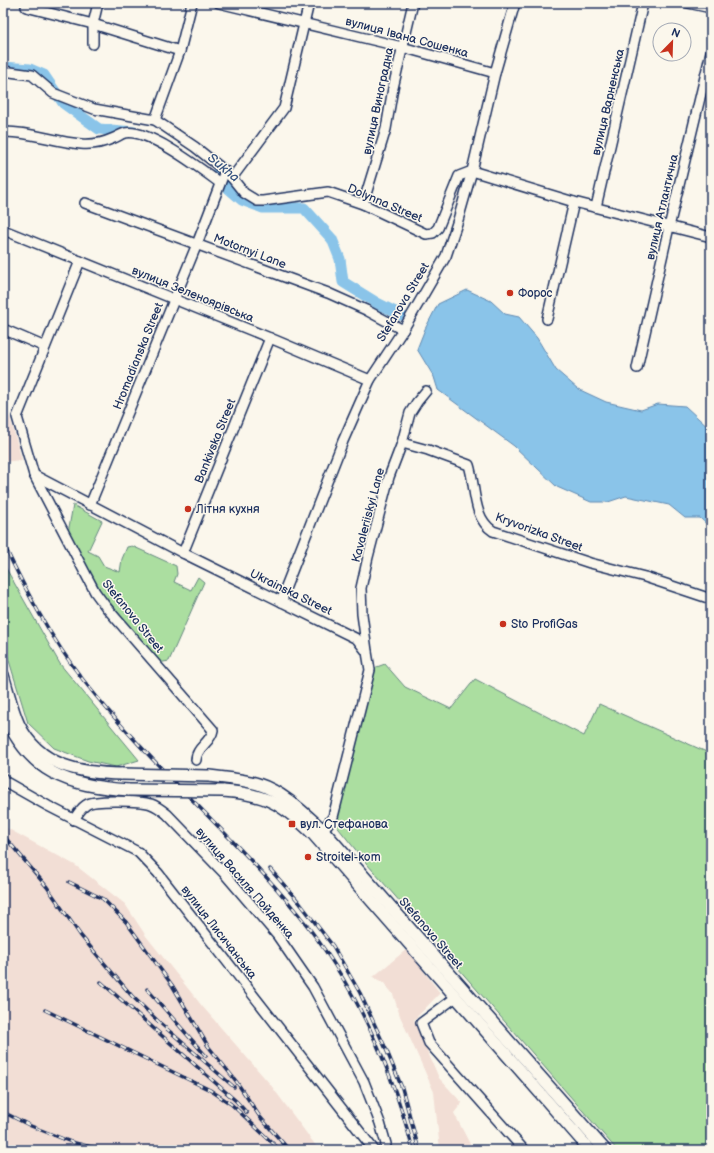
<svg xmlns="http://www.w3.org/2000/svg" width="714" height="1153" viewBox="0 0 714 1153" font-family="'Balsamiq Sans',sans-serif">
<style>
.built{fill:#f2ded5}
.green{fill:#abdea0;stroke:#63867f}
.water{fill:#8ac4e9;stroke:#5e88b1}
.lines{fill:none;stroke-linecap:round;stroke-linejoin:round}
.river{stroke:#8ac4e9;stroke-width:11}
.minor-casing{stroke:#1b2f5e;stroke-width:12}
.major-casing{stroke:#1b2f5e;stroke-width:14}
.minor{stroke:#fbf7ec;stroke-width:9}
.major{stroke:#fbf7ec;stroke-width:11}
.rail-casing{stroke:#1b2f5e;stroke-width:3.5}
.rail{stroke:#fbf7ec;stroke-width:2;stroke-dasharray:6;stroke-linecap:butt}
.major-bridge-casing{stroke:#1b2f5e;stroke-width:14;stroke-linecap:butt}
.major-bridge{stroke:#fbf7ec;stroke-width:11}
.poi-dot{fill:#c8321e;stroke:#fbf7ec;stroke-width:1.5}
.labels{text-anchor:middle;stroke-width:3;stroke-linejoin:round;paint-order:stroke}
.street-label{font-size:12px;fill:#1b2f5e;stroke:#fbf7ec}
.poi-label{font-size:12px;fill:#1b2f5e;stroke:#fbf7ec;text-anchor:start}
.water-label{font-size:13px;font-style:italic;fill:#375481;stroke:#fbf7ec}
</style>
<rect width="100%" height="100%" fill="#fbf7ec"/>
<filter id="ink" filterUnits="userSpaceOnUse"><feTurbulence type="fractalNoise" baseFrequency=".025" numOctaves="2"/><feDisplacementMap in="SourceGraphic" scale="8" xChannelSelector="R" yChannelSelector="G"/><feConvolveMatrix kernelMatrix="1 2 1 2 8 2 1 2 1" color-interpolation-filters="sRGB"/></filter>
<g filter="url(#ink)">
<g class="built">
<path d="M 3,397 L 10,418 L 22,460 L 3,462 Z"/>
<path d="M 3,826 L 75,865 L 125,904 L 146,936 L 202,1006 L 270,1084 L 319,1150 L 3,1150 Z"/>
<path d="M 407,949 L 440,993 L 414,1020 L 439,1078 L 462,1103 L 454,1113 L 472,1148 L 499,1147 L 500,1150 L 440,1150 L 434,1092 L 400,1016 L 393,994 L 384,983 L 373,977 Z"/>
</g>
<g class="green">
<path d="M 73,505 L 102,521 L 88,551 L 98,556 L 104,566 L 120,572 L 122,559 L 127,547 L 132,546 L 176,566 L 177,574 L 174,582 L 191,590 L 198,577 L 204,582 L 169,661 L 158,663 L 101,591 L 68,533 Z"/>
<path d="M 3,563 L 60,664 L 139,760 L 116,767 L 88,761 L 54,748 L 28,723 L 3,641 Z"/>
<path d="M 385,664 L 405,687 L 451,709 L 475,679 L 584,736 L 599,704 L 711,754 L 711,1150 L 617,1150 L 367,864 L 335,824 L 374,668 Z"/>
</g>
<path class="water" d="M 467,290 L 491,301 L 505,314 L 519,317 L 537,338 L 556,370 L 578,389 L 606,402 L 641,410 L 658,404 L 685,406 L 711,430 L 711,528 L 700,518 L 685,518 L 669,505 L 626,496 L 608,502 L 591,502 L 557,487 L 514,446 L 438,390 L 434,377 L 417,349 L 425,329 L 438,304 Z"/>
<g class="lines">
<g class="river">
<path d="M 3,67 L 30,69 L 44,75 L 63,103 L 99,129 L 134,132"/>
<path d="M 213,175 L 242,200 L 263,208 L 304,208 L 332,239 L 340,259 L 343,282 L 377,303 L 401,315"/>
</g>
<g class="minor-casing">
<g id="minor">
<path d="M 219,3 L 402,47 L 495,73"/>
<path d="M 688,3 L 711,8"/>
<path d="M 26,7 L 93,24 L 180,51"/>
<path d="M 93,44 L 93,24 L 98,3"/>
<path d="M 3,71 L 32,75 L 53,93 L 94,109 L 155,120 L 195,147 L 225,171 L 232,178 L 244,193 L 257,201 L 263,201 L 328,192 L 363,204 L 426,234 L 433,233 L 438,228 L 459,176 L 472,171 L 574,202 L 711,237"/>
<path d="M 155,120 L 180,51 L 192,3"/>
<path d="M 3,132 C 29,131 55,142 81,144 C 92,145 103,143 114,138 C 117,137 121,134 125,133 C 148,128 201,169 220,183"/>
<path d="M 232,178 L 284,108 L 309,3"/>
<path d="M 85,203 L 328,293 L 366,310 L 403,330"/>
<path d="M 363,204 L 386,129 L 393,88 L 413,3"/>
<path d="M 596,207 L 643,3"/>
<path d="M 6,231 L 270,338 L 370,380"/>
<path d="M 80,261 L 17,417 L 34,475 L 95,592 L 106,607 L 213,730 C 211,743 196,747 196,760"/>
<path d="M 547,319 L 574,202"/>
<path d="M 3,329 L 45,347"/>
<path d="M 637,368 L 669,227 L 711,52"/>
<path d="M 402,443 L 428,450 L 469,465 C 476,487 472,517 493,531 L 590,563 L 645,577 L 711,599"/>
<path d="M 34,475 L 183,553 L 357,639 L 367,652 L 370,670 L 333,817 L 323,830"/>
<path d="M 90,505 L 197,244 L 225,171"/>
<path d="M 183,553 L 270,338"/>
<path d="M 282,602 L 285,589 L 343,441 L 370,380 L 403,330 L 446,256 L 458,220 L 472,171 L 495,73 L 515,3"/>
<path d="M 367,651 L 362,614 L 361,588 L 368,557 L 389,477 L 402,443 L 410,413 L 417,402 L 426,391"/>
<path d="M 3,778 L 4,781 L 48,806 L 138,852 L 158,873 L 374,1150"/>
<path d="M 74,820 C 77,815 80,809 86,805 C 94,799 141,801 151,804 C 157,806 162,810 167,814 L 224,873 L 277,935 L 313,987 L 364,1082 L 380,1123 L 386,1144 L 385,1150"/>
<path d="M 456,997 L 421,1023 L 429,1043 L 524,1150"/>
</g>
</g>
<g class="major-casing">
<g id="major">
<path d="M 3,675 C 8,691 12,710 19,725 C 40,767 80,773 122,774"/>
<path d="M 3,711 C 28,773 67,786 129,790"/>
<path d="M 209,776 C 225,778 242,779 258,784 C 283,792 303,812 323,830 L 605,1150"/>
<path d="M 223,791 C 267,794 282,804 313,834 L 590,1150"/>
</g>
</g>
<use href="#minor" class="minor"/>
<use href="#major" class="major"/>
<g class="rail-casing">
<g id="rail">
<path d="M 3,543 C 26,591 51,639 84,681 C 149,764 231,832 298,914 C 354,983 391,1065 413,1150"/>
<path d="M 3,835 L 47,887 L 81,936 L 132,996 L 160,1023 L 234,1087"/>
<path d="M 270,869 L 299,902 L 333,946 L 360,993 L 386,1049 L 402,1088 L 419,1150"/>
<path d="M 69,882 L 103,899 L 126,922 L 172,985 L 208,1046 L 236,1081 L 260,1117 L 289,1150"/>
<path d="M 101,982 L 236,1101 L 247,1113"/>
<path d="M 147,989 L 206,1056"/>
<path d="M 45,1010 L 210,1090 L 231,1104 L 280,1150"/>
<path d="M 3,1112 L 31,1126 L 71,1142 L 103,1150"/>
</g>
</g>
<use href="#rail" class="rail"/>
<g class="major-bridge-casing">
<g id="major-bridge">
<path d="M 122,774 L 209,776"/>
<path d="M 129,790 L 223,791"/>
</g>
</g>
<use href="#major-bridge" class="major-bridge"/>
</g>
</g>
<g class="poi-dot">
<circle cx="510" cy="293" r="4"/>
<circle cx="188" cy="509" r="4"/>
<circle cx="503" cy="624" r="4"/>
<rect x="288" y="820" width="8" height="8" rx="2"/>
<circle cx="308" cy="857" r="4"/>
</g>
<g class="labels">
<g class="street-label">
<text transform="translate(407 37) rotate(15)" y="4">вулиця Івана Сошенка</text>
<text transform="translate(378 101) rotate(-78)" y="4">вулиця Виноградна</text>
<text transform="translate(608 102) rotate(-77)" y="4">вулиця Варненська</text>
<text transform="translate(385 203) rotate(23)" y="4">Dolynna Street</text>
<text transform="translate(662 207) rotate(-77)" y="4">вулиця Атлантична</text>
<text transform="translate(250 251) rotate(21)" y="4">Motornyi Lane</text>
<text transform="translate(193 294) rotate(22)" y="4">вулиця Зеленоярівська</text>
<text transform="translate(403 302) rotate(-59)" y="4">Stefanova Street</text>
<text transform="translate(138 356) rotate(-68)" y="4">Hromadianska Street</text>
<text transform="translate(215 441) rotate(-68)" y="4">Bankivska Street</text>
<text transform="translate(368 515) rotate(-75)" y="4">Kavaleriiskyi Lane</text>
<text transform="translate(539 532) rotate(20)" y="4">Kryvorizka Street</text>
<text transform="translate(291 592) rotate(26)" y="4">Ukrainska Street</text>
<text transform="translate(133 616) rotate(51)" y="4">Stefanova Street</text>
<text transform="translate(245 883) rotate(49)" y="4">вулиця Василя Пойденка</text>
<text transform="translate(219 932) rotate(52)" y="4">вулиця Лисичанська</text>
<text transform="translate(431 933) rotate(49)" y="4">Stefanova Street</text>
</g>
<g class="poi-label">
<text x="518" y="297">Форос</text>
<text x="196" y="513">Літня кухня</text>
<text x="511" y="628">Sto ProfiGas</text>
<text x="300" y="828">вул. Стефанова</text>
<text x="316" y="861">Stroitel-kom</text>
</g>
<g class="water-label">
<text transform="translate(224 167) rotate(40)" y="5">Sukha</text>
</g>
</g>
<rect width="714" height="1153" fill="none" stroke="#fbf7ec" stroke-width="16"/>
<rect x="8" y="8" width="698" height="1137" fill="none" stroke="#1b2f5e" stroke-width="1.5" filter="url(#ink)"/>
<g transform="translate(672 42) rotate(23)"><circle r="19" fill="#fbf7ec" stroke="#a1a7b3"/>
<path d="M0-3L7 15L0 10L-7 15Z" fill="#c8321e"/>
<text y="-6" font-size="11" font-weight="bold" text-anchor="middle" fill="#1b2f5e">N</text>
</g>
</svg>
